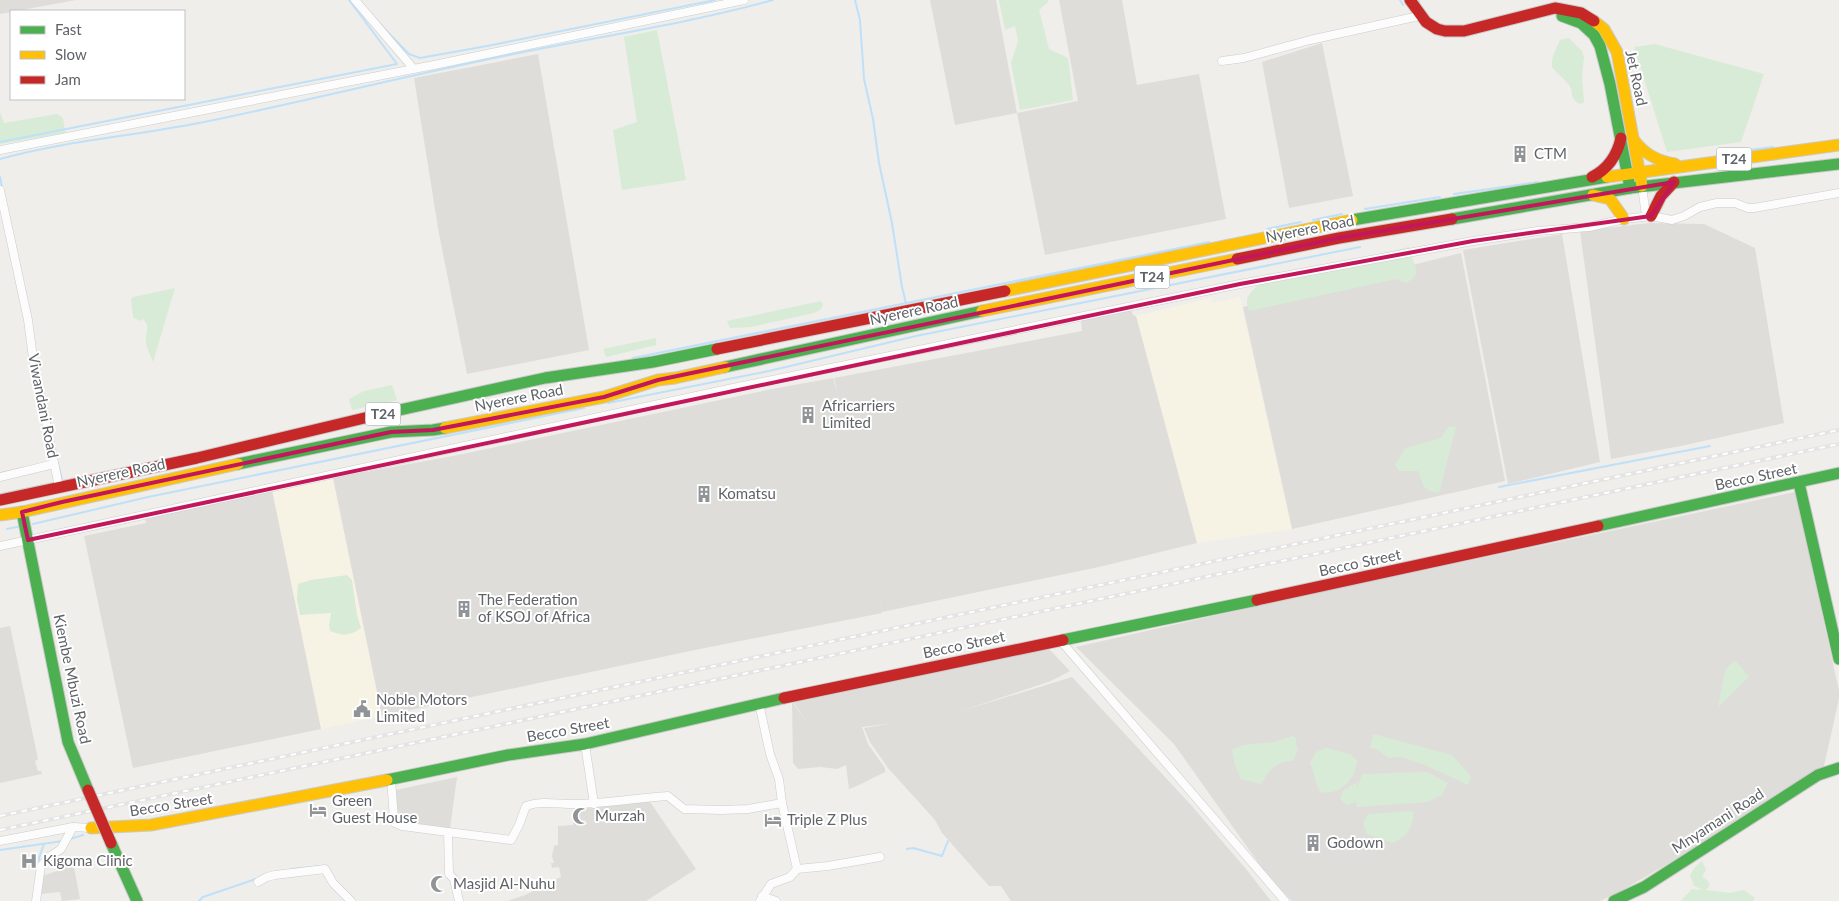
<svg xmlns="http://www.w3.org/2000/svg" width="1839" height="901" viewBox="0 0 1839 901" font-family="Lato,sans-serif">
<style>
.commercial{fill:#f7f3e4}
.industrial{fill:#dfddda}
.green{fill:#d8ebd6}
.lines{fill:none;stroke-linecap:round;stroke-linejoin:round}
.stream{stroke:#bfe0f9;stroke-width:2}
.street-casing{stroke:#cbcccc;stroke-width:9}
.fast-casing{stroke:#cacacb;stroke-width:13}
.slow-casing{stroke:#cacacb;stroke-width:13}
.jam-casing{stroke:#cacacb;stroke-width:13}
.street{stroke:#fdfcfc;stroke-width:8}
.fast{stroke:#4caf50;stroke-width:11}
.slow{stroke:#ffc107;stroke-width:11}
.jam{stroke:#c62828;stroke-width:11}
.rail-casing{stroke:#e4e4e4;stroke-width:4}
.rail{stroke:#fff;stroke-width:2;stroke-dasharray:5.5;stroke-linecap:butt}
.jam-bridge-casing{stroke:#cacacb;stroke-width:13;stroke-linecap:butt}
.jam-bridge{stroke:#c62828;stroke-width:11}
.marked{fill:none;stroke:#c2185b;stroke-width:4;stroke-linejoin:round}
.labels{text-anchor:middle;stroke-width:4;stroke-linejoin:round;paint-order:stroke}
.shield{fill:#fff;stroke:#8f9295;stroke-width:1}
.shield-label{font-size:14px;font-weight:bold;fill:#5f6368}
.street-label{font-size:15px;fill:#5f6368;stroke:#fff}
.poi-label{font-size:15px;fill:#5f6368;stroke:#fff;text-anchor:start}
</style>
<rect width="100%" height="100%" fill="#efeeea"/>
<g class="commercial">
<path d="M 1240,297 L 1292,529 L 1197,543 L 1136,316 L 1211,298 L 1212,303 Z"/>
<path d="M 333,478 L 382,716 L 321,729 L 272,490 Z"/>
</g>
<g class="industrial">
<path d="M 0,0 L 76,0 L 0,14 Z"/>
<path d="M 930,0 L 996,0 L 1017,113 L 1078,101 L 1059,0 L 1122,0 L 1137,85 L 1199,74 L 1226,219 L 1045,255 L 1017,113 L 955,125 Z"/>
<path d="M 1322,43 L 1353,196 L 1289,208 L 1262,62 Z"/>
<path d="M 538,54 L 589,350 L 467,374 L 439,234 L 414,78 Z"/>
<path d="M 1649,223 L 1704,224 L 1755,248 L 1784,423 L 1681,446 L 1611,459 L 1580,231 Z"/>
<path d="M 1562,234 L 1600,462 L 1508,484 L 1463,250 Z"/>
<path d="M 1461,253 L 1505,481 L 1292,529 L 1243,307 Z"/>
<path d="M 1130,307 L 1133,315 L 1136,316 L 1197,543 L 1099,567 L 882,612 L 877,588 L 882,613 L 695,650 L 382,716 L 333,478 L 458,455 L 772,389 L 833,378 L 837,393 L 834,378 L 1082,331 L 1081,319 Z"/>
<path d="M 272,490 L 321,729 L 133,768 L 84,536 L 146,523 L 144,516 Z"/>
<path d="M 1795,492 L 1839,691 L 1839,699 L 1824,766 L 1664,866 L 1617,893 L 1600,901 L 1292,901 L 1267,875 L 1174,744 L 1076,647 L 1283,600 Z"/>
<path d="M 10,626 L 38,759 L 35,761 L 38,771 L 41,771 L 42,774 L 0,783 L 0,628 Z"/>
<path d="M 1049,649 L 1070,671 L 1051,681 L 958,712 L 1072,677 L 1191,805 L 1246,869 L 1271,901 L 1011,901 L 1001,886 L 989,886 L 942,833 L 935,820 L 888,768 L 870,742 L 864,728 L 893,723 L 862,727 L 868,744 L 885,768 L 885,772 L 859,785 L 849,789 L 846,765 L 837,769 L 820,767 L 798,769 L 793,763 L 792,701 L 809,726 L 793,701 Z"/>
<path d="M 457,777 L 450,829 L 403,823 L 398,820 L 396,790 Z"/>
<path d="M 648,799 L 696,869 L 646,901 L 507,901 L 525,895 L 561,877 L 559,867 L 552,868 L 551,863 L 554,863 L 552,856 L 554,846 L 558,845 L 558,826 L 573,825 L 575,806 Z"/>
<path d="M 72,857 L 80,899 L 62,901 L 60,892 L 40,894 L 42,876 L 57,871 L 62,868 L 61,859 Z"/>
</g>
<g class="green">
<path d="M 999,0 L 1048,0 L 1048,2 L 1039,10 L 1049,49 L 1068,58 L 1073,100 L 1020,110 L 1011,63 L 1018,41 L 1015,26 L 1005,30 Z"/>
<path d="M 657,30 L 686,180 L 622,190 L 613,130 L 637,122 L 624,37 Z"/>
<path d="M 1569,38 L 1582,51 L 1584,57 L 1582,77 L 1584,102 L 1581,104 C 1569,100 1574,92 1569,85 C 1564,78 1557,74 1552,67 C 1551,56 1556,50 1560,40 Z"/>
<path d="M 1655,44 L 1764,74 L 1741,142 L 1667,152 L 1634,47 Z"/>
<path d="M 0,112 L 4,123 L 57,114 L 63,118 L 65,133 L 0,144 Z"/>
<path d="M 1409,247 L 1417,272 L 1413,279 L 1406,283 L 1396,279 L 1249,311 C 1244,297 1249,294 1259,284 Z"/>
<path d="M 175,288 L 153,362 C 151,356 147,349 146,342 C 145,333 151,327 143,319 L 139,321 L 133,317 L 131,299 L 133,297 Z"/>
<path d="M 821,301 L 823,305 L 821,309 L 814,313 L 751,327 L 730,328 L 727,321 Z"/>
<path d="M 656,338 L 656,345 L 606,357 L 603,349 Z"/>
<path d="M 392,385 L 397,400 L 352,410 L 349,399 L 364,391 Z"/>
<path d="M 1449,426 L 1456,427 L 1439,493 C 1421,490 1424,485 1418,471 L 1399,471 L 1395,464 L 1406,448 L 1441,438 Z"/>
<path d="M 347,575 L 352,580 L 357,615 L 361,628 C 350,636 343,636 330,631 L 329,625 L 331,613 L 300,615 L 297,599 L 298,584 L 311,580 Z"/>
<path d="M 1735,660 L 1749,677 L 1718,707 L 1725,670 Z"/>
<path d="M 1373,734 L 1452,755 L 1471,776 L 1468,785 L 1425,765 L 1401,757 L 1389,758 L 1376,749 L 1370,748 Z"/>
<path d="M 1292,736 L 1296,738 L 1296,744 L 1298,749 L 1293,761 C 1277,760 1268,771 1261,784 L 1241,779 L 1235,765 L 1232,750 L 1243,745 L 1274,742 Z"/>
<path d="M 1326,748 L 1350,754 L 1357,760 C 1356,779 1340,796 1320,792 C 1315,783 1315,773 1310,763 L 1316,752 Z"/>
<path d="M 1427,772 L 1448,783 L 1442,795 L 1427,802 L 1357,807 L 1355,800 L 1355,802 L 1348,805 L 1343,802 L 1340,798 L 1343,791 L 1357,782 L 1357,789 L 1362,774 Z"/>
<path d="M 1413,811 C 1414,827 1407,837 1393,843 L 1367,834 L 1363,823 L 1368,814 Z"/>
<path d="M 1702,861 L 1706,870 L 1702,876 L 1707,880 L 1710,885 L 1706,890 L 1730,893 L 1744,890 L 1755,898 L 1753,901 L 1681,901 L 1692,889 L 1703,890 L 1694,886 L 1690,875 L 1695,867 Z"/>
</g>
<g class="lines">
<g class="stream">
<path d="M 855,0 L 860,20 L 864,79 L 873,119 L 879,163 L 892,223 L 902,287 L 906,303"/>
<path d="M 1400,0 L 1403,5"/>
<path d="M 1418,0 L 1420,5"/>
<path d="M 377,21 L 409,54 L 420,58 L 487,46 L 715,0"/>
<path d="M 0,142 L 397,64 L 349,0"/>
<path d="M 1740,151 L 1773,147"/>
<path d="M 0,159 C 64,141 133,136 199,123 C 303,102 405,76 509,55 C 596,37 686,24 773,0"/>
<path d="M 0,177 L 2,187"/>
<path d="M 1454,194 L 1538,182"/>
<path d="M 1365,209 L 1440,197"/>
<path d="M 1313,220 L 1342,214"/>
<path d="M 1267,229 L 1301,222"/>
<path d="M 633,358 L 1209,242"/>
<path d="M 608,403 L 769,371 L 916,336 L 1360,247"/>
<path d="M 48,414 L 52,434"/>
<path d="M 58,463 L 62,480"/>
<path d="M 1499,487 L 1710,446"/>
<path d="M 33,524 L 148,497 L 584,408"/>
<path d="M 7,529 L 22,526"/>
<path d="M 70,839 L 83,835"/>
<path d="M 907,849 L 913,848 L 942,856 L 948,841"/>
<path d="M 0,850 L 63,841"/>
<path d="M 40,864 L 39,858 L 44,844"/>
<path d="M 292,869 L 322,866"/>
<path d="M 199,901 L 203,897 L 256,879"/>
</g>
<g class="street-casing">
<g id="street">
<path d="M 355,0 L 413,68"/>
<path d="M 1222,61 L 1244,58 L 1310,40 L 1419,16"/>
<path d="M 0,150 L 439,64 L 744,0"/>
<path d="M 1642,186 L 1646,216"/>
<path d="M 0,190 L 28,320 L 33,358 L 59,487"/>
<path d="M 0,477 L 54,464"/>
<path d="M 0,546 L 733,388 L 1240,284 L 1473,241 L 1538,231 L 1589,227 L 1624,219 L 1651,216 L 1672,220 L 1684,216 L 1700,207 L 1717,203 L 1735,203 L 1748,208 L 1754,208 L 1839,193"/>
<path d="M 1060,640 L 1285,901"/>
<path d="M 759,703 L 770,754 L 779,779 L 782,803 L 797,869"/>
<path d="M 585,744 L 594,804"/>
<path d="M 391,779 L 394,819 L 395,823 L 402,826 L 448,832 L 449,874 L 454,879 L 459,901"/>
<path d="M 448,832 L 511,840 L 519,825 L 526,806 C 543,800 561,805 579,804 C 609,803 639,798 668,796 L 684,809 L 722,810 L 748,809 L 782,803"/>
<path d="M 0,841 L 73,827"/>
<path d="M 797,869 L 828,866 L 880,857"/>
<path d="M 258,882 L 267,877 L 275,875 L 325,869 L 333,883 L 351,901"/>
<path d="M 762,896 L 776,901"/>
<path d="M 36,901 L 41,866 L 49,857 L 61,849 L 73,827 L 91,828"/>
<path d="M 760,901 L 771,884 L 790,877 L 797,869"/>
</g>
</g>
<g class="fast-casing">
<g id="fast">
<path d="M 1562,16 L 1581,23 L 1594,35 L 1600,46 L 1610,84 L 1630,188"/>
<path d="M 1452,219 L 1630,188 L 1839,164"/>
<path d="M 1352,220 L 1607,177"/>
<path d="M 725,367 L 982,311"/>
<path d="M 377,415 L 545,378 L 653,362 L 717,349"/>
<path d="M 238,464 L 391,432 L 433,430 L 445,428"/>
<path d="M 1799,483 L 1839,659"/>
<path d="M 22,512 L 68,742 L 88,790"/>
<path d="M 1598,526 L 1839,473"/>
<path d="M 1063,640 L 1257,600"/>
<path d="M 387,780 L 508,755 L 585,744 L 784,698"/>
<path d="M 111,843 L 137,901"/>
<path d="M 1614,901 L 1644,887 L 1818,775 L 1839,768"/>
</g>
</g>
<g class="slow-casing">
<g id="slow">
<path d="M 1594,21 L 1604,29 L 1617,52 L 1642,186"/>
<path d="M 1633,139 C 1644,154 1657,161 1675,164"/>
<path d="M 1607,177 L 1839,145"/>
<path d="M 1593,195 L 1610,199 L 1624,219"/>
<path d="M 1005,291 L 1352,220"/>
<path d="M 982,311 L 1237,259"/>
<path d="M 445,428 L 604,397 L 658,380 L 675,378 L 725,367"/>
<path d="M 0,515 L 22,512 L 238,464"/>
<path d="M 91,828 L 151,825 L 387,780"/>
</g>
</g>
<g class="jam-casing">
<g id="jam">
<path d="M 1410,0 L 1426,22 L 1437,29 L 1445,31 L 1464,31 L 1555,8 L 1581,13 L 1594,21"/>
<path d="M 1592,177 C 1608,169 1617,156 1621,138"/>
<path d="M 1651,216 L 1661,196 L 1674,182"/>
<path d="M 1237,259 L 1339,238 L 1452,219"/>
<path d="M 717,349 L 1005,291"/>
<path d="M 0,500 L 197,458 L 377,415"/>
<path d="M 1257,600 L 1598,526"/>
<path d="M 784,698 L 1063,640"/>
</g>
</g>
<use href="#street" class="street"/>
<use href="#fast" class="fast"/>
<use href="#slow" class="slow"/>
<use href="#jam" class="jam"/>
<g class="rail-casing">
<g id="rail">
<path d="M 0,816 L 1839,430"/>
<path d="M 0,830 L 1839,444"/>
</g>
</g>
<use href="#rail" class="rail"/>
<g class="jam-bridge-casing">
<path id="jam-bridge" d="M 88,790 L 111,843"/>
</g>
<use href="#jam-bridge" class="jam-bridge"/>
</g>
<path class="marked" d="M 1674,182 L 1651,216 L 1473,241 L 1240,284 L 28,540 L 22,512 L 62,502 L 391,432 L 433,430 L 604,397 L 658,380 L 1339,238 Z"/>
<defs>
<g id="building-bare" transform="scale(1.35)"><path d="M-4-6H4V6H1V3H-1V6H-4ZM-2.5-4.3h1.7v1.8h-1.7ZM.8-4.3h1.7v1.8H.8ZM-2.5-1h1.7V.8h-1.7ZM.8-1h1.7V.8H.8Z" fill="#919496" stroke="#fff" stroke-width="2.5" paint-order="stroke"/></g>
<g id="civic-bare" transform="scale(1.35)"><path d="M-.6-6.5H3V-4.5H.6V-3L4-1V1h2V6H-6V1h2V-1L-.6-3ZM-1.2 2.5V6h2.4V2.5Z" fill="#919496" stroke="#fff" stroke-width="2.5" paint-order="stroke"/></g>
<g id="hotel-bare" transform="scale(1.35)"><path d="M-6-4.5h1.5V1H6V5H4.5V3h-9V5H-6ZM-4 0a1.8 1.8 0 1 1 3.6 0ZM.5 0V-2.5h3Q6-2.5 6 0Z" fill="#919496" stroke="#fff" stroke-width="2.5" paint-order="stroke"/></g>
<g id="mosque-bare" transform="scale(1.35)"><path d="M3.5-4.9A6 6 0 1 0 3.5 4.9A5 5 0 1 1 3.5-4.9Z" fill="#919496" stroke="#fff" stroke-width="2.5" paint-order="stroke"/></g>
<g id="hospital-bare" transform="scale(1.35)"><path d="M-5-5h3v3.5h4V-5h3V5h-3V1.5h-4V5h-3Z" fill="#919496" stroke="#fff" stroke-width="2.5" paint-order="stroke"/></g>
</defs>
<g fill-rule="evenodd">
<use href="#building-bare" x="1520" y="154"/>
<use href="#building-bare" x="808" y="415"/>
<use href="#building-bare" x="704" y="494"/>
<use href="#building-bare" x="464" y="609"/>
<use href="#civic-bare" x="362" y="709"/>
<use href="#hotel-bare" x="318" y="810"/>
<use href="#mosque-bare" x="581" y="816"/>
<use href="#hotel-bare" x="773" y="820"/>
<use href="#building-bare" x="1313" y="843"/>
<use href="#hospital-bare" x="29" y="861"/>
<use href="#mosque-bare" x="439" y="884"/>
</g>
<g class="labels">
<g class="shield">
<rect x="1716.5" y="147.5" width="35" height="23" rx="4"/>
<rect x="1134.5" y="265.5" width="35" height="23" rx="4"/>
<rect x="365.5" y="402.5" width="35" height="23" rx="4"/>
</g>
<g class="shield-label">
<text x="1734" y="164">T24</text>
<text x="1152" y="282">T24</text>
<text x="383" y="419">T24</text>
</g>
<g class="street-label">
<text transform="translate(1636 78) rotate(78)" y="5">Jet Road</text>
<text transform="translate(1310 229) rotate(-11)" y="5">Nyerere Road</text>
<text transform="translate(914 311) rotate(-12)" y="5">Nyerere Road</text>
<text transform="translate(519 398) rotate(-11)" y="5">Nyerere Road</text>
<text transform="translate(43 406) rotate(79)" y="5">Viwandani Road</text>
<text transform="translate(121 473) rotate(-12)" y="5">Nyerere Road</text>
<text transform="translate(1756 477) rotate(-12)" y="5">Becco Street</text>
<text transform="translate(1360 563) rotate(-12)" y="5">Becco Street</text>
<text transform="translate(964 645) rotate(-12)" y="5">Becco Street</text>
<text transform="translate(72 679) rotate(78)" y="5">Kiembe Mbuzi Road</text>
<text transform="translate(568 730) rotate(-10)" y="5">Becco Street</text>
<text transform="translate(171 805) rotate(-9)" y="5">Becco Street</text>
<text transform="translate(1718 821) rotate(-33)" y="5">Mnyamani Road</text>
</g>
<g class="poi-label">
<text x="1534" y="159">CTM</text>
<text x="822" y="411">Africarriers<tspan x="822" dy="17">Limited</tspan></text>
<text x="718" y="499">Komatsu</text>
<text x="478" y="605">The Federation<tspan x="478" dy="17">of KSOJ of Africa</tspan></text>
<text x="376" y="705">Noble Motors<tspan x="376" dy="17">Limited</tspan></text>
<text x="332" y="806">Green<tspan x="332" dy="17">Guest House</tspan></text>
<text x="595" y="821">Murzah</text>
<text x="787" y="825">Triple Z Plus</text>
<text x="1327" y="848">Godown</text>
<text x="43" y="866">Kigoma Clinic</text>
<text x="453" y="889">Masjid Al-Nuhu</text>
</g>
</g>
<rect x="10" y="10" width="175" height="90" fill="#ffffff" stroke="#bfc1c3"/>
<rect x="20" y="26" width="25" height="8" fill="#4caf50" stroke="#bfc1c3"/>
<text x="55" y="35" font-size="15" fill="#5f6368">Fast</text>
<rect x="20" y="51" width="25" height="8" fill="#ffc107" stroke="#bfc1c3"/>
<text x="55" y="60" font-size="15" fill="#5f6368">Slow</text>
<rect x="20" y="76" width="25" height="8" fill="#c62828" stroke="#bfc1c3"/>
<text x="55" y="85" font-size="15" fill="#5f6368">Jam</text>
</svg>
